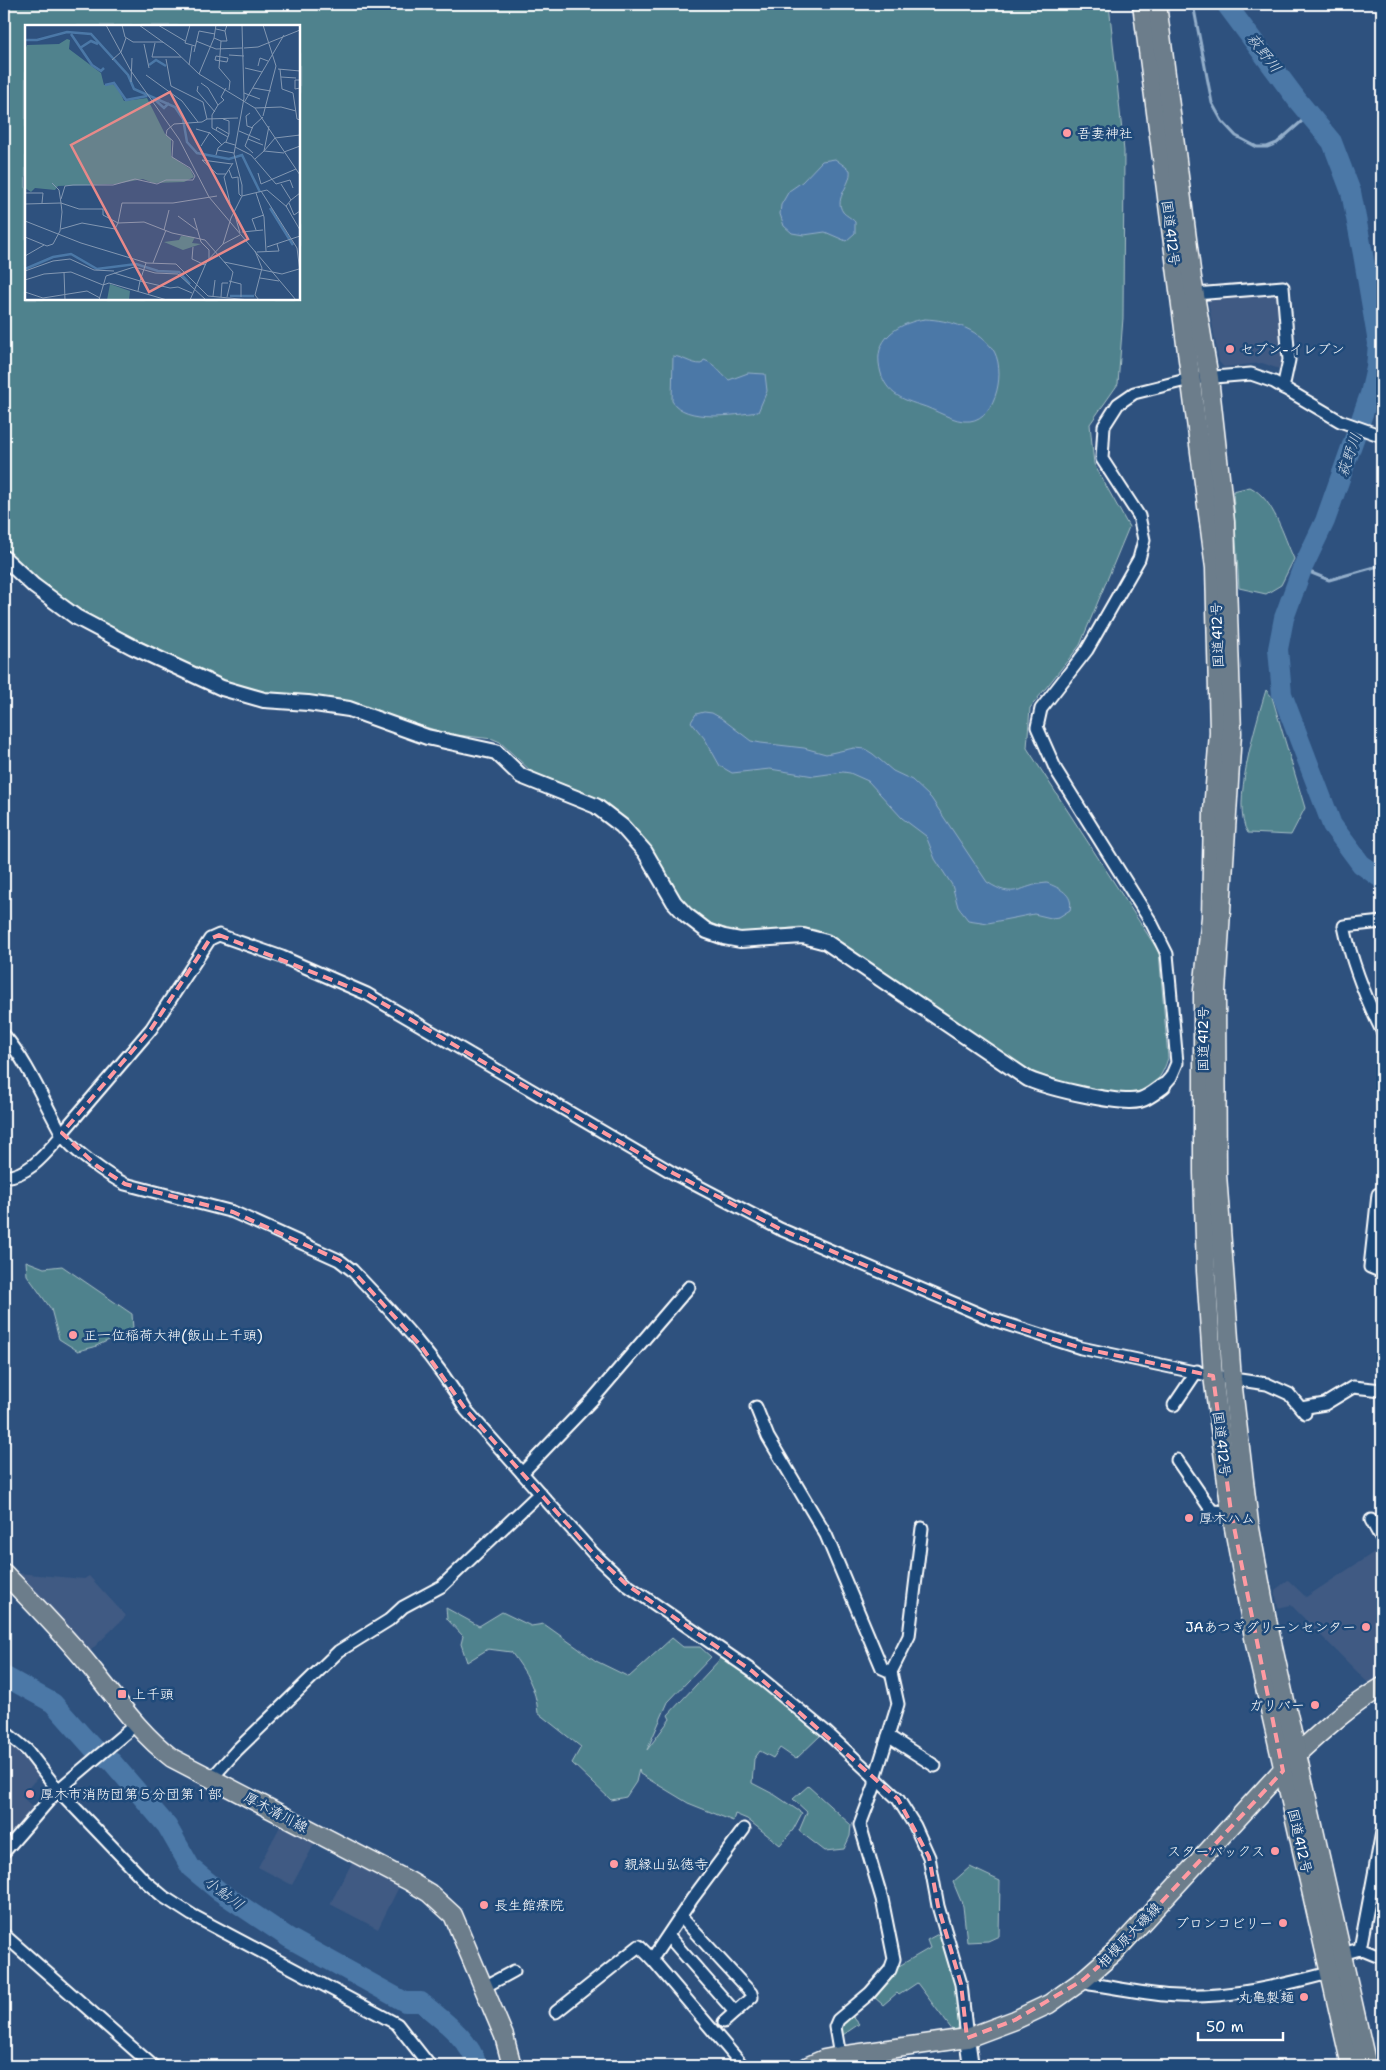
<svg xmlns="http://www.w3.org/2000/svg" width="1386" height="2070" viewBox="0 0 1386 2070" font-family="'Shantell Sans','Klee One',sans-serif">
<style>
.built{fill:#3f5a83}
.green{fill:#50828d;stroke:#a8c0c6;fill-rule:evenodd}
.water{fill:#4b78a7;stroke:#93aeca}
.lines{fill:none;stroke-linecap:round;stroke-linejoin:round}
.stream{stroke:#93aeca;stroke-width:3}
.river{stroke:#4b78a7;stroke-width:20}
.minor-casing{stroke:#fff;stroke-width:15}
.tertiary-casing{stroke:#fff;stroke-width:18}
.primary-casing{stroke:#fff;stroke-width:21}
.trunk-casing{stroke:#fff;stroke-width:21}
.minor{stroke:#1f4a7a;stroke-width:11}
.tertiary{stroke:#1f4a7a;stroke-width:14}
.primary{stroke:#6c7d8b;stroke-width:18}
.trunk{stroke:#6c7d8b;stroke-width:18}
.marked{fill:none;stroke:#ff9aa2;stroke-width:4;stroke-dasharray:10 6;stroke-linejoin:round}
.poi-dot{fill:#ff9aa2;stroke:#1f4a7a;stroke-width:2}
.labels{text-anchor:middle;stroke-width:5;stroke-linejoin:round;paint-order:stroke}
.poi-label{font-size:14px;fill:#fff;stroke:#1f4a7a;text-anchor:start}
.street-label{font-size:14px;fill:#fff;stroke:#1f4a7a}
.water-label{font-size:15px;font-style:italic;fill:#d2dde9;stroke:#1f4a7a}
.inset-river{fill:none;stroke:#4b78a7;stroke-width:2.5}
.inset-road{fill:none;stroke:#8297b2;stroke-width:1}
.view{fill:#e88989;fill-opacity:0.15;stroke:#e88989;stroke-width:2.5}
.inset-edge{fill:none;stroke:#fff;stroke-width:2.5}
</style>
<rect width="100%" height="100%" fill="#2e517e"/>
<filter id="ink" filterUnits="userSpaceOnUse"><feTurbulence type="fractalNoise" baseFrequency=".02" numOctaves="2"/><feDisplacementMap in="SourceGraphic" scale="10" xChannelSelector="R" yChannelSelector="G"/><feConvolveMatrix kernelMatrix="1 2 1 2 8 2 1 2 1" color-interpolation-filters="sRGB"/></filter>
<g filter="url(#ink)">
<g class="built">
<path d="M 1278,289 L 1285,371 L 1262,363 L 1224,367 L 1219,362 L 1207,295 Z"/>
<path d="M 1382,1547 L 1382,1678 L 1370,1685 L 1291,1605 L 1278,1608 L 1275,1590 L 1288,1580 L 1306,1597 Z"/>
<path d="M 17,1573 L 84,1579 L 89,1576 L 126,1616 L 89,1652 Z"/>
<path d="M 4,1734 L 21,1749 L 41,1774 L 21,1796 L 34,1808 L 4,1841 Z"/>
<path d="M 282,1823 L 316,1841 L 292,1885 L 258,1867 Z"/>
<path d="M 353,1861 L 400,1885 L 378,1929 L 330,1904 Z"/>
</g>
<g class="green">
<path d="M 4,4 L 1109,4 L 1124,151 L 1123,318 L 1118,384 L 1090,424 L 1094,464 L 1129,527 L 1080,645 L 1030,708 L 1027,748 L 1159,952 L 1168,1058 C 1164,1072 1157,1085 1143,1090 C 1114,1101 1048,1079 1020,1066 L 832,937 L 816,930 L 800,927 L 748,933 L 716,926 L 700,918 L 686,907 L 647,842 L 612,809 L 585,793 L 534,774 L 500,742 L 493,739 L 448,734 L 336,699 L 263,693 L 223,681 L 93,618 L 39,581 L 4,547 ZM 26,26 L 299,26 L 299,299 L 26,299 Z"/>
<path d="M 1250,487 C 1274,499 1283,535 1294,559 L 1281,585 L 1266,594 L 1239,588 L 1233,491 Z"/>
<path d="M 1266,690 L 1272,697 L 1305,808 L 1291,835 L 1248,833 C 1230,807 1257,720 1266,690 Z"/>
<path d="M 26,1261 L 44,1268 L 62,1266 L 132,1314 L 133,1329 L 94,1347 L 78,1351 L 59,1339 L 51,1309 L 27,1275 Z"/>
<path d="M 446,1608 L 479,1626 L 502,1612 L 531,1626 L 544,1624 L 596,1661 L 629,1677 L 672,1638 L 683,1647 L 700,1647 L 711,1657 L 668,1702 L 647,1750 L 670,1719 L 668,1715 L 723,1656 L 822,1734 L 796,1759 L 780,1748 L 773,1758 L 760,1751 L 754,1759 L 752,1783 L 775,1795 L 802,1813 L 793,1830 L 780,1845 L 747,1819 L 735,1814 L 733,1821 L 688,1803 L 640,1774 L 639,1769 L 636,1782 L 626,1797 L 611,1800 L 572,1763 L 581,1747 L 538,1713 C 536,1688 526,1672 511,1652 L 488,1649 L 467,1662 L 461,1644 L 463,1636 L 447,1619 Z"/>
<path d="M 808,1786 L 851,1825 L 850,1836 L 844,1849 L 825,1851 L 799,1831 L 807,1812 L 793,1799 Z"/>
<path d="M 970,1867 L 1000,1881 L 999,1936 L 988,1941 L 967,1942 L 963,1906 L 953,1882 Z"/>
<path d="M 940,1933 C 951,1962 962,1998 958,2029 L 953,2031 L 917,1983 L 899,1995 L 897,1993 L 883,2005 L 873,1996 L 892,1970 L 930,1948 L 927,1940 Z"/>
<path d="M 850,2013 L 859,2024 L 840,2037 L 839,2024 Z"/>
</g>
<g class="water">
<path d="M 835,159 L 850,170 C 852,185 833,198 843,212 C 845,215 852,218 855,222 L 855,233 L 846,241 L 825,232 L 804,235 L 792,233 L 784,226 L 780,214 L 781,205 L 789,191 L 802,182 L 822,161 Z"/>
<path d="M 925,319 C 949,320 976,328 992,348 C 1007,368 997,418 970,421 C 954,423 935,409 920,405 C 896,398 882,389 879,363 C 876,336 902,322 925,319 Z"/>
<path d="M 673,356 C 683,357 691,364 701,364 L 704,360 C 716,364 719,373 729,380 L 748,373 L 765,374 L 767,391 L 758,412 C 735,415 685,423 672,401 Z"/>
<path d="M 704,712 L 712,713 L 721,718 L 751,741 L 761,743 L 804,748 L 826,754 L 854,748 L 865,749 L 873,754 L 893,771 L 912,780 L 931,798 L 987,882 C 1016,901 1019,885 1047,883 C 1059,888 1074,894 1070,910 L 1059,917 L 1051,918 L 1034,914 L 988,923 L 968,920 L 958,907 L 952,885 L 935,859 L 926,836 L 902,818 L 868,781 L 850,773 L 843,772 L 814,776 L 770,769 L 732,773 L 720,766 L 705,739 L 691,722 L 696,714 Z"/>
</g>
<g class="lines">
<g class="stream">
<path d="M 1193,4 L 1212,103 L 1222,121 L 1236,136 L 1257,147 L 1267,147 L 1277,143 L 1310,114"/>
<path d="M 1302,569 L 1329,580 L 1382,565"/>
</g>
<g class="river">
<path d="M 1226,4 L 1298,101 L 1332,142 L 1351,192 L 1363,254 L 1378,343 L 1376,368 L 1370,394 L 1325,521 L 1302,569 L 1284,618 L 1278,649 L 1282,694 L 1332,825 L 1361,864 L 1382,879"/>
<path d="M 4,1676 L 53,1703 L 93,1748 L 112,1762 L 167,1826 L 191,1868 L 219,1891 L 289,1938 L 405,2002 L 421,2002 C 441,2019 471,2040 477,2066"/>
</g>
<g class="minor-casing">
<g id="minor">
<path d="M 1195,294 L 1283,287 L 1289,360 L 1283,388"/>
<path d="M 1382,922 L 1344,926 C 1352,964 1365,997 1382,1031"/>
<path d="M 4,1035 C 29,1064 43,1101 62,1134 C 70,1149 109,1176 125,1184 L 233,1212 L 339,1260 L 352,1270 C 393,1313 436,1358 466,1410 L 593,1553 L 627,1585 L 752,1671 L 825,1731 L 898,1799 L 915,1826 L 929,1857 L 938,1906 L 961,1984 L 967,2038"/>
<path d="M 1163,1086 L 1171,1077 L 1177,1063 L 1167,954 L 1151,922 L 1056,770 L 1037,727 L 1041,709 L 1087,650 L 1139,559 L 1144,540 L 1139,516 L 1102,459 L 1104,426 L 1118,404 L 1134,393 L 1190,379 L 1251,374 L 1274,382 L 1340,421 L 1382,436"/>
<path d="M 62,1133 L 151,1029 L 210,939 L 219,935 L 282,957 L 367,994 L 673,1173 L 780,1229 L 991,1319 L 1081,1348 L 1213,1376 L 1267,1384 L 1289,1394 L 1305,1413"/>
<path d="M 4,1177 C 30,1175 45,1154 62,1135"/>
<path d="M 1378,1194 L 1370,1267 L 1382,1272"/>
<path d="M 1174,1405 L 1197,1371"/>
<path d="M 756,1407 L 768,1437 L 826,1535 L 882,1668 L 891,1672"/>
<path d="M 1301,1408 L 1325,1404 L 1353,1387 L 1382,1390"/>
<path d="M 1177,1460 L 1212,1511 L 1231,1512"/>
<path d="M 522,1473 L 593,1399 L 689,1287"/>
<path d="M 1371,1520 L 1382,1540"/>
<path d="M 4,1731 L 27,1750 L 58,1790 L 145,1881 L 164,1897 L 192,1915 L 397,2024 L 430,2066"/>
<path d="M 888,1736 L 935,1766"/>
<path d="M 212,1778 L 237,1750 L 339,1651 L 389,1620 L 403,1607 L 442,1586 L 540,1493"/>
<path d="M 4,1852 L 58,1790 L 135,1725"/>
<path d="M 681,1917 L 751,1993 L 752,1997 L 724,2022"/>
<path d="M 4,1935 L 153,2066"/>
<path d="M 669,1937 L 735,2012"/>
<path d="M 1360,1949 L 1382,1958"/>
<path d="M 1342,1954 L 1360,1949 L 1382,1832"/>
<path d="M 1083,1980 L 1090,1984 C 1119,1988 1149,1995 1178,1996 C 1229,1998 1280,1986 1329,1973"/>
<path d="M 484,1987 L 514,1971"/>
<path d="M 556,2012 L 639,1946 L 652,1959"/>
<path d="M 840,2056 L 835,2027 L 838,2020 L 870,1993 L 890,1970 L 894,1959 L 882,1899 L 860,1825 L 875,1785 L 875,1778 L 898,1704 L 891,1672 L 909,1636 L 922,1528"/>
<path d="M 743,2066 L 652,1959 L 692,1899 L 744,1829"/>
</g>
</g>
<g class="tertiary-casing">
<g id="tertiary">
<path d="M 4,558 L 34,586 L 76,617 L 133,647 L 222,688 L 264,700 L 308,703 L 349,709 L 427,737 L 496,752 L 521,776 L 596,806 L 622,826 L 645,852 L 674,902 L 686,915 L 707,931 L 724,937 L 740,940 L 803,936 L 826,942 L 1028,1079 C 1049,1088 1119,1105 1140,1100 C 1148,1098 1156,1091 1163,1086"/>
<path d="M 967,2038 L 971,2066"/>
</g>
</g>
<g class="primary-casing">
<g id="primary">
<path d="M 4,1573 C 34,1604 65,1635 92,1669 C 118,1701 139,1733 172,1758 L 409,1881 L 429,1893 L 453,1915 L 504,2036 L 512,2066"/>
<path d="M 808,2066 L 824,2059 L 840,2056 L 967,2038 L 1015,2020 L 1049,2004 L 1083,1980 L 1116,1951 L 1297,1754 C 1324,1729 1350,1706 1382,1687"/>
</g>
</g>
<g class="trunk-casing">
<g id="trunk">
<path d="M 1142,4 L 1215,568 L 1219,733 L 1213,811 L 1211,917 L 1203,990 L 1203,1173 L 1206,1271 L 1213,1376 L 1231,1512 L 1256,1648 L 1351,2066"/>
<path d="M 1157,4 L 1192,278 L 1209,378 L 1225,522 L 1232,733 L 1216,992 L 1217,1174 L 1232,1380 L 1249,1523 L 1268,1625 L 1367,2066"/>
</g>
</g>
<use href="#minor" class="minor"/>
<use href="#tertiary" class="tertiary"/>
<use href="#primary" class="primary"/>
<use href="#trunk" class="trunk"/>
</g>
</g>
<path class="marked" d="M 219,935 L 367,994 L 673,1173 L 780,1229 L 991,1319 L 1081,1348 L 1213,1376 L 1231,1512 L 1283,1771 L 1116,1951 L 1083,1980 L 1015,2020 L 967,2038 L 961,1984 L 938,1906 L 929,1857 L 898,1799 L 752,1671 L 627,1585 L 593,1553 L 466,1410 L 421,1346 L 352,1270 L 339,1260 L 233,1212 L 125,1184 L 97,1166 L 62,1133 L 151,1029 L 210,939 Z"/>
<g class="poi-dot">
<circle cx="1067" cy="133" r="5"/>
<circle cx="1230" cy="349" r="5"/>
<circle cx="73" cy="1335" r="5"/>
<circle cx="1189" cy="1518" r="5"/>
<circle cx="1366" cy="1627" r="5"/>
<rect x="117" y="1689" width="10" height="10" rx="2.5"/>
<circle cx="1315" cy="1705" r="5"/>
<circle cx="30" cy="1794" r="5"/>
<circle cx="1275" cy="1851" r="5"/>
<circle cx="614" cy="1864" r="5"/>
<circle cx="484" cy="1905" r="5"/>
<circle cx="1283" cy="1923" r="5"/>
<circle cx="1304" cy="1997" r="5"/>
</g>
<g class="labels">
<g class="poi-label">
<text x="1077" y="138">吾妻神社</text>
<text x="1240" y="354">セブン-イレブン</text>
<text x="83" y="1340">正一位稲荷大神(飯山上千頭)</text>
<text x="1199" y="1523">厚木ハム</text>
<text x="1356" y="1632" text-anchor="end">JAあつぎグリーンセンター</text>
<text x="132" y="1699">上千頭</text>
<text x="1305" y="1710" text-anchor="end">ガリバー</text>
<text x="40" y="1799">厚木市消防団第５分団第１部</text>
<text x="1265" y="1856" text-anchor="end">スターバックス</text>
<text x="624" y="1869">親縁山弘徳寺</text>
<text x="494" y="1910">長生館療院</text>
<text x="1273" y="1928" text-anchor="end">ブロンコビリー</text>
<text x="1294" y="2002" text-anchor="end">丸亀製麺</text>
</g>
<g class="street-label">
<text transform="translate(1171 233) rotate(83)" y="5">国道412号</text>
<text transform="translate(1217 635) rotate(-92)" y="5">国道412号</text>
<text transform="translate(1203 1039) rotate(-90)" y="5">国道412号</text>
<text transform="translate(1222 1444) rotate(83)" y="5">国道412号</text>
<text transform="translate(276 1812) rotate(28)" y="5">厚木清川線</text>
<text transform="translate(1300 1841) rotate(77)" y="5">国道412号</text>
<text transform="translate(1129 1935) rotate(-46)" y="5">相模原大磯線</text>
</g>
<g class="water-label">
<text transform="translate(1264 53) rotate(52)" y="5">萩野川</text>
<text transform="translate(1349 455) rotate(-71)" y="5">萩野川</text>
<text transform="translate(224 1893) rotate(37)" y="5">小鮎川</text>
</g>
</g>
<g transform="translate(25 25)">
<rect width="275" height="275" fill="#2e517e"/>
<path d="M 42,14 L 45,15 L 44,24 L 76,48 L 79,60 L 88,59 L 93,63 L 99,76 L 122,73 L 140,109 L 146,114 L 146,131 L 165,144 L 169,152 L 159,157 L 128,158 L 118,154 L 91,159 L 33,161 L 30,165 L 10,163 L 6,167 L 0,163 L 0,25 L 2,20 L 34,19 ZM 156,211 L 170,212 L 167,218 L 176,219 L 158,225 L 139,217 L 154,215 ZM 85,259 L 105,266 L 104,275 L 82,275 Z" fill="#50828d"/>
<path class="inset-river" d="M 46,9 L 67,40 L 76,46 L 79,43M 0,15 L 12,15 L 42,7 L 66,9 L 103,50 L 109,64 L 150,82 L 158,94 L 162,117 L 172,128 L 204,134 L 217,130 L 235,167M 55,23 L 66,16 L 73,19M 124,40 L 131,35 L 141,41M 80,60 L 89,58 L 101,75 L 122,71M 128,73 L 139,83 L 144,78M 245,183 L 268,220M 0,244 L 28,232 L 46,229 L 72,244 L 111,239 L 133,246 L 154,247 L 165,259M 205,271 L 229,271"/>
<path class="inset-road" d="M 81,0 L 106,46 L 154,114 L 184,172 L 271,275M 97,0 L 100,12 L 108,17 L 138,17M 114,0 L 149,25 L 174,49 L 230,83 L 275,150M 133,0 L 160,16M 165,0 L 160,18 L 170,21M 191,0 L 189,13 L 196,16 L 194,43 L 205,56 L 204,65M 191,4 L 200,6 L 202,0M 171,16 L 191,24 L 217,23M 196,16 L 202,16 L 200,6M 130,18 L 127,32 L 156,32M 119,19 L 124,43M 219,23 L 233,22 L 275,5M 169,27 L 174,6 L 190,9M 204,30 L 219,31M 191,31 L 203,33 L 202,37 L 190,35 ZM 141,34 L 146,61 L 178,77 L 182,94M 87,35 L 96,27 L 101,13M 164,40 L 167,21M 233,41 L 235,33 L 243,36M 220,43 L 237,47M 253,44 L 275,46M 255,44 L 257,64 L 268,68 L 272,94 L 275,95M 174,49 L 189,13M 121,50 L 157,76 L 173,97M 256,52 L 271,53M 275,55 L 270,55 L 270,64 L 275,63M 106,57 L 107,33M 176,58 L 183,63 L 193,80 L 187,90 L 187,103 L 203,112M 173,61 L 172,66 L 190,87M 228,63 L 246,66M 219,68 L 235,74M 220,76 L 259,10M 193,80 L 199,75 L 196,72 L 201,63M 230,83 L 256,82 L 271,86M 225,88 L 221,91 L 222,101 L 228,103M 238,91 L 251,41 L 238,0M 198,94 L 204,96 L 204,109M 171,104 L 185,108 L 197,120M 191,105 L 192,102 L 204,109 L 201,117M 214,106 L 235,115M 223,114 L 238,120M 176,121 L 185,107M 210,122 L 226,130 L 251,159 L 265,155 L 268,163M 192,125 L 209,128M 259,127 L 275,121M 228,128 L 220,121 L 228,101 L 238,92M 259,128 L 239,126 L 250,113 L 275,110M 191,130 L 193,123 L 200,117 L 210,120M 230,134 L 239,126 L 244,101M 204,145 L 207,153 L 213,152 L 214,169 L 216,171M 233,148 L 236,159 L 271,144M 201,149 L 192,149 L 177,135 L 207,139M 27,158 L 34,165 L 36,178 L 54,184 L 78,184 L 78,190 L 93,198 L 119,197 L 147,208 L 180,215 L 208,247 L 202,272M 256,159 L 266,175 L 275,168M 236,166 L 272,223 L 275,247M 0,168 L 18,168 L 17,178M 231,168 L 239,192 L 241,226M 217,171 L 242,165 L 262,182M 36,174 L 40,161 L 48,160 L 88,160 L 110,154 L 132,159 L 141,155 L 168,155 L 170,151 L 165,143 L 147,132 L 148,116 L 141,110 L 142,105 L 149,99 L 177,97 L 182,94 L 213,93M 266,175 L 261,181 L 275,205M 205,178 L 199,152 L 208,138M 264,178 L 269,190 L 275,186M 0,179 L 36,178 L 37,187 L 35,206 L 28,219 L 22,221 L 0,212M 209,187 L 215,208M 153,191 L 172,205M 169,193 L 176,217 L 184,225 L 184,234M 0,196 L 56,218 L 122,238 L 151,239 L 183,271 L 225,275M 93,198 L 97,178 L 148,178 L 192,171M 36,204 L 57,198 L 90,204 L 93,198M 139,205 L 144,185M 231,205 L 227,194 L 239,190M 217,207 L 238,205M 198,219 L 215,210M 168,222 L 167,234 L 180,240M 242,222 L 275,211M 230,226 L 237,243 L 230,270 L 234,275M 232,227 L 254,226 L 252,219M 0,231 L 19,220M 199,237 L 257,249 L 274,244M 121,238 L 115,256 L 145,263 L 153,262 L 167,268M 128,238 L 141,205M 0,246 L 28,236 L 45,234 L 69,245 L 89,246M 39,247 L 40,275M 89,248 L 115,256 L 113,266M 235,253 L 254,256M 0,255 L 19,249 L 46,247 L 78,260 L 84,258 L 142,275M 204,256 L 216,259 L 216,272M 0,267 L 18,273 L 62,266 L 75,273M 188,271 L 190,255M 196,272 L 197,258 L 203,258M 74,275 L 81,251 L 109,242 L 130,248 L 153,249 L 181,275M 165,275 L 182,236 L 198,219 L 206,193 L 217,171 L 217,160 L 209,129 L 219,73 L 217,0"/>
<path class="view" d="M 145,67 L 223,214 L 124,267 L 46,120 Z"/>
<rect width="275" height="275" class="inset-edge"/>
</g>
<rect width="1386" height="2070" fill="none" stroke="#1f4a7a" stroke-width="20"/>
<rect x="10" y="10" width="1366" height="2050" fill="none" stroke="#fff" stroke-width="2" filter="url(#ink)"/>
<path d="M1198 2032v8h85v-8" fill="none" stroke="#ffffff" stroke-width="2.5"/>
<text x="1206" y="2032" font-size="15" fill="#ffffff" stroke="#1f4a7a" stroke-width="4" paint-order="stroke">50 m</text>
</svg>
